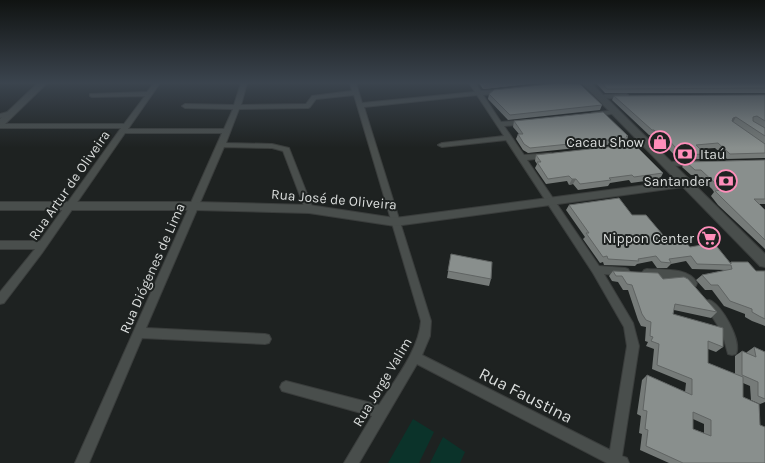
<svg xmlns="http://www.w3.org/2000/svg" width="765" height="463" viewBox="0 0 765 463" font-family="Karla,sans-serif">
<style>
.green{fill:#0b332a}
.lines{fill:none;stroke-linecap:round;stroke-linejoin:round}
.street-casing{stroke:#3a3d3c;stroke-width:2}
.secondary-casing{stroke:#3a3d3c;stroke-width:2}
.street{fill:#494e4c;fill-rule:evenodd}
.secondary{fill:#494e4c;fill-rule:evenodd}
.wall{fill:#767b79;fill-rule:evenodd}
.shaded-wall{fill:#606463}
.building{fill:#898f8d;stroke:#606463;fill-rule:evenodd}
.labels{text-anchor:middle;stroke-width:4;stroke-linejoin:round;paint-order:stroke}
.poi-label{font-size:14px;fill:#dadddc;stroke:#1e2221;text-anchor:end}
.street-label{font-size:14px;fill:#dadddc;stroke:#1e2221}
.near-street-label{font-size:17px;fill:#dadddc;stroke:#1e2221}
</style>
<rect width="100%" height="100%" fill="#1e2221"/>
<g class="green">
<path d="M 413,419 L 434,432 L 419,463 L 388,463 Z"/>
<path d="M 443,437 L 465,452 L 460,463 L 430,463 Z"/>
</g>
<g class="lines">
<g class="street-casing">
<g id="street">
<path d="M 154,83 L 160,83 L 128,129 L 224,129 L 233,109 L 185,108 L 182,106 L 185,104 L 234,105 L 241,83 L 247,83 L 241,105 L 306,104 L 312,96 L 352,91 L 350,83 L 356,83 L 362,103 L 475,92 L 469,83 L 475,83 L 481,91 L 504,90 L 505,91 L 502,93 L 483,95 L 501,122 L 526,120 L 529,122 L 526,124 L 504,126 L 524,155 L 551,153 L 551,157 L 527,160 L 599,266 L 625,268 L 628,269 L 630,272 L 628,275 L 625,276 L 604,274 L 633,323 L 639,346 L 622,456 L 627,458 L 629,463 L 607,463 L 417,364 L 359,463 L 344,463 L 372,416 L 282,391 L 280,387 L 282,383 L 286,381 L 379,405 C 394,381 419,350 421,321 L 354,95 L 316,99 L 310,107 L 308,108 L 239,109 L 226,143 L 272,144 L 289,148 L 313,209 L 309,212 L 305,209 L 283,151 L 272,148 L 224,147 L 146,328 L 265,334 L 269,335 L 271,339 L 269,343 L 265,344 L 142,338 L 89,463 L 75,463 L 222,133 L 125,133 L 42,253 L 4,303 L 0,304 L 0,292 L 35,249 L 0,249 L 0,241 L 40,241 L 121,128 L 0,128 L 0,124 L 124,124 L 145,96 L 92,97 L 90,96 L 90,94 L 147,92 ZM 477,95 L 504,136 L 442,143 L 438,145 L 442,147 L 506,140 L 593,273 L 624,327 L 627,346 L 610,450 L 422,355 L 430,336 L 431,321 L 364,107 Z"/>
<path d="M 626,94 L 628,95 L 628,97 L 599,99 L 596,97 L 599,95 Z"/>
<path d="M 615,110 L 618,112 L 617,113 L 592,117 L 589,115 L 592,113 Z"/>
<path d="M 11,111 L 14,113 L 13,114 L 0,118 L 0,114 Z"/>
<path d="M 648,142 L 651,142 L 651,146 L 624,149 L 620,147 L 624,145 Z"/>
<path d="M 696,161 L 699,161 L 699,165 L 668,166 L 664,164 L 668,162 Z"/>
<path d="M 647,269 C 662,270 689,267 697,283 L 696,286 L 692,287 L 680,280 L 647,277 L 644,276 L 642,273 L 644,270 Z"/>
<path d="M 709,300 C 722,304 742,341 736,354 L 732,355 L 728,354 L 722,332 L 704,304 L 705,301 Z"/>
</g>
</g>
<g class="secondary-casing">
<g id="secondary">
<path d="M 38,83 L 47,83 L 3,126 L 0,127 L 0,119 Z"/>
<path d="M 582,83 L 591,83 L 765,254 L 765,267 L 760,266 L 683,187 L 395,226 L 309,213 L 195,210 L 0,210 L 0,202 L 195,202 L 309,205 L 395,218 L 677,181 Z"/>
</g>
</g>
<use href="#street" class="street"/>
<use href="#secondary" class="secondary"/>
</g>
<g class="wall">
<path d="M 479,83 L 536,83 L 483,89 Z"/>
<path d="M 596,83 L 765,83 L 765,93 L 605,93 Z"/>
<path d="M 489,94 L 602,105 L 600,110 L 508,120 L 488,99 Z"/>
<path d="M 765,95 L 765,144 L 747,132 L 765,144 L 765,158 L 727,159 L 715,148 L 700,149 L 705,154 L 701,159 L 679,160 L 664,144 L 660,144 L 651,135 L 649,135 L 612,100 L 614,96 Z"/>
<path d="M 514,121 L 628,136 L 625,143 L 528,153 L 523,150 L 516,139 L 518,134 L 519,134 L 513,127 Z"/>
<path d="M 536,155 L 663,173 L 660,179 L 631,183 L 629,180 L 610,183 L 608,186 L 578,190 L 573,184 L 569,185 L 567,181 L 546,184 L 535,168 L 537,164 L 535,161 Z"/>
<path d="M 765,160 L 765,204 L 759,204 L 765,210 L 765,249 L 718,205 L 711,196 L 714,192 L 712,189 L 697,175 L 691,175 L 682,167 L 686,162 Z"/>
<path d="M 569,205 L 632,215 L 668,241 L 690,247 L 730,263 L 731,262 L 756,271 L 765,271 L 765,326 L 752,321 L 745,317 L 745,314 L 724,306 L 712,290 L 705,290 L 696,280 L 702,275 L 726,270 L 692,269 L 686,261 L 671,264 L 667,268 L 657,268 L 652,261 L 637,264 L 635,266 L 604,265 L 603,262 L 600,263 L 583,239 L 585,237 L 566,210 Z"/>
<path d="M 451,254 L 491,279 L 489,286 L 447,278 Z"/>
<path d="M 613,271 L 663,279 L 717,312 L 711,318 L 674,310 L 673,314 L 723,347 L 716,352 L 708,349 L 708,363 L 735,374 L 735,356 L 742,351 L 747,353 L 747,352 L 754,347 L 765,352 L 765,402 L 760,404 L 751,400 L 750,386 L 743,383 L 743,397 L 760,425 L 765,463 L 669,463 L 640,450 L 642,434 L 639,433 L 641,416 L 637,414 L 642,380 L 647,375 L 685,392 L 686,383 L 652,369 L 654,349 L 646,346 L 648,342 L 645,341 L 646,327 L 641,326 L 638,320 L 628,290 L 623,290 L 618,282 L 612,281 L 609,276 ZM 693,419 L 704,424 L 704,433 L 693,429 Z"/>
</g>
<g class="shaded-wall">
<path d="M 500,83 L 536,83 L 483,89 L 484,85 Z"/>
<path d="M 736,117 L 733,122 L 729,123 L 733,118 Z"/>
<path d="M 572,179 L 576,179 L 573,184 L 569,185 Z"/>
</g>
<g class="building">
<path d="M 482,83 L 500,83 L 484,85 Z"/>
<path d="M 558,83 L 580,84 L 602,105 L 510,115 L 489,94 L 494,90 Z"/>
<path d="M 602,83 L 765,83 L 765,88 L 607,89 Z"/>
<path d="M 765,95 L 765,121 L 757,116 L 753,117 L 753,121 L 765,128 L 765,136 L 736,117 L 733,118 L 732,121 L 765,144 L 765,153 L 730,154 L 718,143 L 696,145 L 705,154 L 682,155 L 667,138 L 663,139 L 654,130 L 652,130 L 614,96 Z"/>
<path d="M 603,112 L 628,136 L 626,136 L 628,138 L 530,148 L 524,144 L 518,134 L 523,134 L 514,121 Z"/>
<path d="M 634,144 L 663,173 L 634,177 L 632,175 L 609,178 L 611,180 L 580,184 L 576,179 L 572,179 L 569,176 L 548,179 L 537,162 L 541,162 L 536,155 Z"/>
<path d="M 765,160 L 765,199 L 754,199 L 765,210 L 765,240 L 723,199 L 715,191 L 721,190 L 716,184 L 701,170 L 695,170 L 686,162 Z"/>
<path d="M 619,198 L 632,215 L 646,215 L 668,241 L 683,239 L 690,247 L 714,243 L 731,264 L 731,262 L 748,262 L 756,271 L 765,271 L 765,319 L 759,316 L 752,312 L 752,309 L 730,301 L 718,285 L 711,285 L 702,275 L 732,269 L 731,265 L 697,264 L 691,256 L 669,259 L 671,263 L 661,262 L 656,256 L 638,259 L 639,261 L 608,259 L 607,256 L 603,257 L 586,233 L 589,233 L 569,205 Z"/>
<path d="M 451,254 L 492,262 L 491,279 L 448,271 Z"/>
<path d="M 613,271 L 658,273 L 663,279 L 684,277 L 688,279 L 717,312 L 675,304 L 673,314 L 723,328 L 723,347 L 708,341 L 708,363 L 743,377 L 743,397 L 759,404 L 760,425 L 765,427 L 765,463 L 683,463 L 646,446 L 648,430 L 645,429 L 647,411 L 643,410 L 647,375 L 692,395 L 692,379 L 657,365 L 659,344 L 651,341 L 653,337 L 650,336 L 651,322 L 646,320 L 642,314 L 632,285 L 627,284 L 622,276 L 616,276 ZM 693,412 L 711,420 L 711,436 L 693,429 Z"/>
<path d="M 754,347 L 765,352 L 765,399 L 758,396 L 758,382 L 742,375 L 742,351 L 756,357 Z"/>
</g>
<linearGradient id="sky" x2="0" y2="1"><stop stop-color="#101312"/><stop offset="0.56" stop-color="#3b444e"/><stop offset="1" stop-color="#3b444e" stop-opacity="0"/></linearGradient>
<rect width="765" height="148" fill="url(#sky)"/>
<defs>
<g id="shop-ring" transform="scale(1.15)"><circle r="9.5" fill="#1e2221" stroke="#ff8eba" stroke-width="1.5"/><path d="M-5-2.5h2.3a2.7 3.5 0 0 1 5.4 0H5L5.5 6h-11ZM-1.5-2.5h3a1.5 2.3 0 0 0-3 0Z" fill="#ff8eba"/></g>
<g id="bank-ring" transform="scale(1.15)"><circle r="9.5" fill="#1e2221" stroke="#ff8eba" stroke-width="1.5"/><path d="M-6-4H6V4H-6ZM0-2.3a2.3 2.3 0 1 0 0 4.6a2.3 2.3 0 1 0 0-4.6Z" fill="#ff8eba"/></g>
<g id="supermarket-ring" transform="scale(1.15)"><circle r="9.5" fill="#1e2221" stroke="#ff8eba" stroke-width="1.5"/><path d="M-6-5.5h2.5l.6 2H6L4.5 2H-2.5L-4.4-4H-6ZM-1.5 3.2a1.3 1.3 0 1 0 .1 0ZM3 3.2a1.3 1.3 0 1 0 .1 0Z" fill="#ff8eba"/></g>
</defs>
<g fill-rule="evenodd">
<use href="#shop-ring" x="660" y="142"/>
<use href="#bank-ring" x="685" y="154"/>
<use href="#bank-ring" x="726" y="181"/>
<use href="#supermarket-ring" x="709" y="238"/>
</g>
<g class="labels">
<g class="poi-label">
<text x="644" y="147">Cacau Show</text>
<text x="700" y="159" text-anchor="start">Itaú</text>
<text x="710" y="186">Santander</text>
<text x="694" y="243">Nippon Center</text>
</g>
<g class="street-label">
<text transform="translate(69 185) rotate(-55)" y="5">Rua Artur de Oliveira</text>
<text transform="translate(334 199) rotate(5)" y="5">Rua José de Oliveira</text>
<text transform="translate(152 268) rotate(-66)" y="5">Rua Diógenes de Lima</text>
<text transform="translate(382 382) rotate(-59)" y="5">Rua Jorge Valim</text>
</g>
<g class="near-street-label">
<text transform="translate(526 395) rotate(27)" y="6">Rua Faustina</text>
</g>
</g>
</svg>
